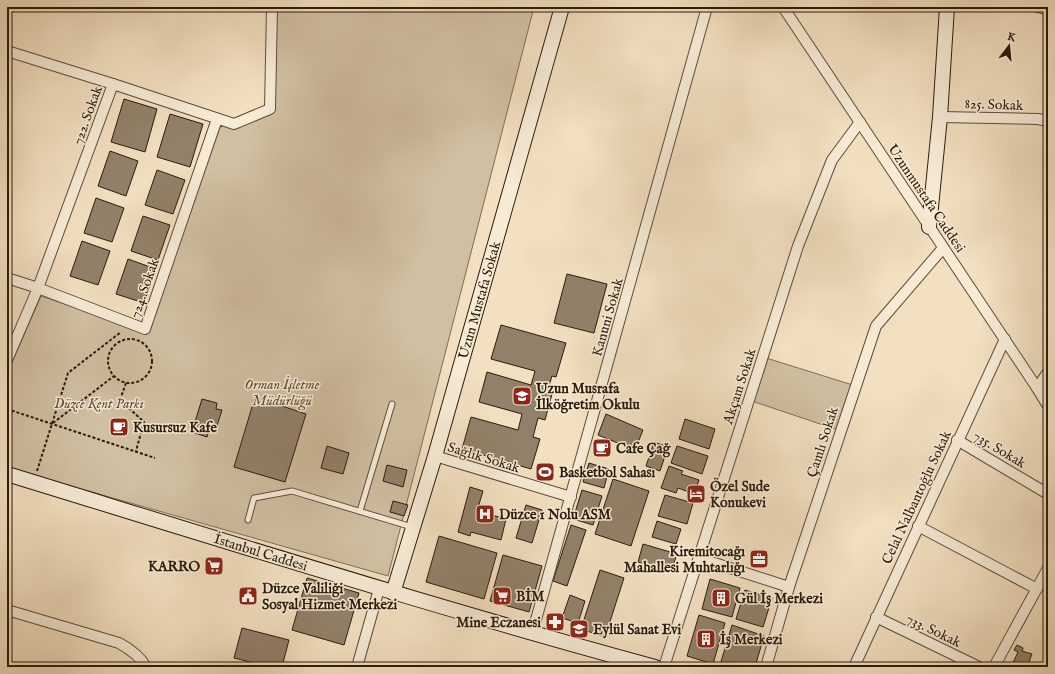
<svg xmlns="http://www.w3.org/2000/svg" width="1055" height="674" viewBox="0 0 1055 674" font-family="'IM FELL English',serif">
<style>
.green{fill:#d0bfa1;stroke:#7e6d56}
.building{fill:#92816a;stroke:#2b1b0c}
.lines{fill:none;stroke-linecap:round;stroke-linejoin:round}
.lane-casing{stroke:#5d4c39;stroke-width:7}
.street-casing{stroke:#5d4c39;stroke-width:12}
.secondary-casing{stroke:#2b1b0c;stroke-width:16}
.path{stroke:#2b1b0c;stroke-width:2;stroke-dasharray:3 2;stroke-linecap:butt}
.lane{stroke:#f7ebd6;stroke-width:5}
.street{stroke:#f7ebd6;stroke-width:10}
.secondary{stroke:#f7ebd6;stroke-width:14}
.labels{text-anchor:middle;stroke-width:3;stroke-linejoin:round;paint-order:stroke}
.street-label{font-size:14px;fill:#2b1b0c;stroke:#f7ebd6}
.park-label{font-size:14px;font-style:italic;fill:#5d4c39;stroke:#f7ebd6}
.poi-label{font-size:14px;font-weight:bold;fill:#2b1b0c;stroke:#f7ebd6;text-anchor:start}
</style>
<rect width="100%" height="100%" fill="#f2e0c0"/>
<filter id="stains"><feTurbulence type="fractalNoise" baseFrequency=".005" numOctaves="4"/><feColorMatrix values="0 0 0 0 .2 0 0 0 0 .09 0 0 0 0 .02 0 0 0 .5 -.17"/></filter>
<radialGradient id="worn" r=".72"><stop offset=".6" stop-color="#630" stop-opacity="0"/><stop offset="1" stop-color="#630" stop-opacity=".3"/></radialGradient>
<g class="green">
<path d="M 275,7 L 534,7 L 388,576 L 7,468 L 7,374 L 41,296 L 147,332 L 220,127 L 271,113 Z"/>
<path d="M 763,357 L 856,386 L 841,431 L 749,400 Z"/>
</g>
<g class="building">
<path d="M 124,99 L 157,109 L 145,152 L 111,142 Z"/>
<path d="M 170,114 L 203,124 L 190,167 L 157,157 Z"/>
<path d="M 110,151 L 138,161 L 126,196 L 98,186 Z"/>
<path d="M 157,170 L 185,180 L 173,214 L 145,205 Z"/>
<path d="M 96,198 L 124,208 L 112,242 L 84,233 Z"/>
<path d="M 143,216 L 170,225 L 158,260 L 131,251 Z"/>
<path d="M 82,241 L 110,251 L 98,285 L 70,276 Z"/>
<path d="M 128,259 L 156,269 L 144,303 L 116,294 Z"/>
<path d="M 567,274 L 607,284 L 594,333 L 554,323 Z"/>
<path d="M 501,325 L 566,343 L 556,377 L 552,376 L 547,392 L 552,394 L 545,420 L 538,418 L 533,437 L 540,439 L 531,469 L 462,449 L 471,417 L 518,430 L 522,414 L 479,402 L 487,372 L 531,385 L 535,371 L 491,359 Z"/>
<path d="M 255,397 L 306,414 L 285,482 L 234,467 Z"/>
<path d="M 202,399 L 217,403 L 216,409 L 222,410 L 215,432 L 209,430 L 207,437 L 192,432 Z"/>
<path d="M 606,414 L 643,430 L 635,450 L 598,435 Z"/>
<path d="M 685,419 L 715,429 L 709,449 L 679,439 Z"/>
<path d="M 654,442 L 668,447 L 660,471 L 646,466 Z"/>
<path d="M 327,446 L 349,453 L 343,474 L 321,468 Z"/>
<path d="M 677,446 L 708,456 L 702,474 L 671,463 Z"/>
<path d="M 589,463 L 609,469 L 604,488 L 583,482 Z"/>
<path d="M 387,465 L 407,470 L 403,487 L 383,481 Z"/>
<path d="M 669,466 L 683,471 L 681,474 L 699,480 L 694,494 L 678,488 L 676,493 L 661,488 Z"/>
<path d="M 613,479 L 649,491 L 631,546 L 595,534 Z"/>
<path d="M 470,487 L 483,491 L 477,511 L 506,519 L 501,540 L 471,532 L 470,536 L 458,532 Z"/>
<path d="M 582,490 L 602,496 L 593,525 L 573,519 Z"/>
<path d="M 665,495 L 693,503 L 687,524 L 658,516 Z"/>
<path d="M 393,501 L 408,505 L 404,516 L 390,512 Z"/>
<path d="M 526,505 L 542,510 L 532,543 L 516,538 Z"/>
<path d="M 657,521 L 681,529 L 676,544 L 652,537 Z"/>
<path d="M 571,525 L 586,530 L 567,586 L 553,581 Z"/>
<path d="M 439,536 L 497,553 L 484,599 L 426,582 Z"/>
<path d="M 643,544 L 677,554 L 671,572 L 638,562 Z"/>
<path d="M 503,555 L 542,566 L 529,612 L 490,601 Z"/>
<path d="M 600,570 L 624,578 L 605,637 L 581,629 Z"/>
<path d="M 307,578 L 359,593 L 344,645 L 292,630 Z"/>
<path d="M 710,579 L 740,588 L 732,617 L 702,609 Z"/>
<path d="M 745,590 L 772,598 L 763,627 L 736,619 Z"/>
<path d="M 570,595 L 585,601 L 578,623 L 562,618 Z"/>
<path d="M 699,615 L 725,623 L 713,664 L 687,656 Z"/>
<path d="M 732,625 L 764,636 L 755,667 L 726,667 L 720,665 Z"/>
<path d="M 242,628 L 289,640 L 282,667 L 270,667 L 234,658 Z"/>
<path d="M 1017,645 L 1023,648 L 1022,651 L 1032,654 L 1027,667 L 1011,667 L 1018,652 L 1014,650 Z"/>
</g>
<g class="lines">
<g class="lane-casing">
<g id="lane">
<path d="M 360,511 L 392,404"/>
<path d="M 248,520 L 254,498 L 292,491 L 412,527"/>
</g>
</g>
<g class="street-casing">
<g id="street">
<path d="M 783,7 L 1037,388 L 1048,406"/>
<path d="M 1038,7 L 1048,9"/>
<path d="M 7,51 L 113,84"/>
<path d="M 940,117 L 1038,119 L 1048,121"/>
<path d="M 7,278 L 38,288 L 145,329 L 217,119"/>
<path d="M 7,360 L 38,288 L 113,84 L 234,124 L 270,109 L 272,7"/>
<path d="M 1037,388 L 1048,372"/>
<path d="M 957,440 L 1048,494"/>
<path d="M 435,456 L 571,497"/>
<path d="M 918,526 L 1037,589"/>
<path d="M 699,558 L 789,587"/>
<path d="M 7,610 L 119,643 C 130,649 140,656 146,667"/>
<path d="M 876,617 L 979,667"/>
<path d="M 532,634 L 707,7"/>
<path d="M 357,667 L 379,589"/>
<path d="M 664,667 L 798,246 L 832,160 L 860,122"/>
<path d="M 766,667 L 789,587 L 876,326 L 943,248"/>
<path d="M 854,667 L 1005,339"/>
<path d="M 994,667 L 1048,568"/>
</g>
</g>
<g class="secondary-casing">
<g id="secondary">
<path d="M 929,227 L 940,117 L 947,7"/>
<path d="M 7,474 C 222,540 437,608 655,667"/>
<path d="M 393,593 L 435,456 L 562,7"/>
</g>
</g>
<g class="path">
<circle cx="130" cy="361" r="22"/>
<path d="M 126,383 L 120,400 L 144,422 L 136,451"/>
<path d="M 7,409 L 155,458"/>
<path d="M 53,423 L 114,376"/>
<path d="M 37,471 L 68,373 L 121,332"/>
</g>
<use href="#lane" class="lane"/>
<use href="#street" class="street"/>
<use href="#secondary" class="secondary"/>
</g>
<defs>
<g id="school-square" transform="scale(1)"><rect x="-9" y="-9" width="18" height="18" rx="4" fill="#8f2418" stroke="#f7ebd6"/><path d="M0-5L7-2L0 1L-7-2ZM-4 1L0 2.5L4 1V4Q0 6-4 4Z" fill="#fff"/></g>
<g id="cafe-square" transform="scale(1)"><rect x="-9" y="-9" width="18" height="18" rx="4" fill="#8f2418" stroke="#f7ebd6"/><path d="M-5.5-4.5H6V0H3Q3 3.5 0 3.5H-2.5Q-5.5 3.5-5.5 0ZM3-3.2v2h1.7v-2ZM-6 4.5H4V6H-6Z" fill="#fff"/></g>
<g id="stadium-square" transform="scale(1)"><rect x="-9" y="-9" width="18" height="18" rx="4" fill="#8f2418" stroke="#f7ebd6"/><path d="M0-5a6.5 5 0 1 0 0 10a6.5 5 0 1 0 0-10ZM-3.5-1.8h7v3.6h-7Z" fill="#fff"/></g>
<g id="hotel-square" transform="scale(1)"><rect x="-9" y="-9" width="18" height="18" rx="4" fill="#8f2418" stroke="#f7ebd6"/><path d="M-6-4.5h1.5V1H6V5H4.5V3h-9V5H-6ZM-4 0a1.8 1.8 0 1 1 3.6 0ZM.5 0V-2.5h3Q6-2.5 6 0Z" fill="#fff"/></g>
<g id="hospital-square" transform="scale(1)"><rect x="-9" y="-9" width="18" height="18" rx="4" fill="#8f2418" stroke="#f7ebd6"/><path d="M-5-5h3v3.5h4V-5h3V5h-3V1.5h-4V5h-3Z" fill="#fff"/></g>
<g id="office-square" transform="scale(1)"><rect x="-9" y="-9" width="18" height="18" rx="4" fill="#8f2418" stroke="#f7ebd6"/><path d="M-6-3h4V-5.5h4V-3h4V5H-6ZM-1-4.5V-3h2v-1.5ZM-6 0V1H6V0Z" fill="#fff"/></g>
<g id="supermarket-square" transform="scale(1)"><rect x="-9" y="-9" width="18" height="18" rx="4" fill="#8f2418" stroke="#f7ebd6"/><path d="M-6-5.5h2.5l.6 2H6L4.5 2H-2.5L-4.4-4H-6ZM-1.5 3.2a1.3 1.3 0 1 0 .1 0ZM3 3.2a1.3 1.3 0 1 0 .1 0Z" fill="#fff"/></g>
<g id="civic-square" transform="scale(1)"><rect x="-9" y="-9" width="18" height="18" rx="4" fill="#8f2418" stroke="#f7ebd6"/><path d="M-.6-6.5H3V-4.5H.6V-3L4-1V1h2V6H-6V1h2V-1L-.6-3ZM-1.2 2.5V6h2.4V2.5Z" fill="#fff"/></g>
<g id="building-square" transform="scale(1)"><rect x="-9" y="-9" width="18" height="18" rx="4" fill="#8f2418" stroke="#f7ebd6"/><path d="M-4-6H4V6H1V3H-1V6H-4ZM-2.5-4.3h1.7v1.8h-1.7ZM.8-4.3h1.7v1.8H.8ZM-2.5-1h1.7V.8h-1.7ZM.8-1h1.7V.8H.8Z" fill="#fff"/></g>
<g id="pharmacy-square" transform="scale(1)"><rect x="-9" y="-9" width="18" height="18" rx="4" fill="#8f2418" stroke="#f7ebd6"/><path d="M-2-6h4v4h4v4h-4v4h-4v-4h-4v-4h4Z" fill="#fff"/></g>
</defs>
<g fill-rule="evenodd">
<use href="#school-square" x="522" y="396"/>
<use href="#cafe-square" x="119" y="427"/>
<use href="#cafe-square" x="602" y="448"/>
<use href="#stadium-square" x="545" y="472"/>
<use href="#hotel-square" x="696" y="494"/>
<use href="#hospital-square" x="485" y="514"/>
<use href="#office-square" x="759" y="559"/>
<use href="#supermarket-square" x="214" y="566"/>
<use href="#civic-square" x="248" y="596"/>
<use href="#supermarket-square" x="502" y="596"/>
<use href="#building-square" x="721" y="598"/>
<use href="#pharmacy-square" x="555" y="622"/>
<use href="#school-square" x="579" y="629"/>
<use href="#building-square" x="706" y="639"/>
</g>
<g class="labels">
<g class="street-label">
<text transform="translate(994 104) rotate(2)" y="5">825. Sokak</text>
<text transform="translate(87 115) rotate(-70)" y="5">722. Sokak</text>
<text transform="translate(927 198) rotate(56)" y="5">Uzunmustafa Caddesi</text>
<text transform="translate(144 288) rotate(-71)" y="5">724. Sokak</text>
<text transform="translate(479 300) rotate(-74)" y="5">Uzun Mustafa Sokak</text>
<text transform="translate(607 317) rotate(-74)" y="5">Kanuni Sokak</text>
<text transform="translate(739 386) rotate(-72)" y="5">Akçam Sokak</text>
<text transform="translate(822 442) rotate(-72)" y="5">Çamlı Sokak</text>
<text transform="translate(1000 449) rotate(31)" y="5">735. Sokak</text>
<text transform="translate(484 457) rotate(17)" y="5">Sağlık Sokak</text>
<text transform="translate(916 497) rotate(-65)" y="5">Celal Nalbantoğlu Sokak</text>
<text transform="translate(261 552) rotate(17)" y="5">İstanbul Caddesi</text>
<text transform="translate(934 630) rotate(26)" y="5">733. Sokak</text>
</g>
<g class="park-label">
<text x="282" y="389">Orman İşletme<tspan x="282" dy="16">Müdürlüğü</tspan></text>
<text x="99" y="408">Düzce Kent Parkı</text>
</g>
<g class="poi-label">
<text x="536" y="393">Uzun Musrafa<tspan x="536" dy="16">İlköğretim Okulu</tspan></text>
<text x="133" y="432">Kusursuz Kafe</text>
<text x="616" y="453">Cafe Çağ</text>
<text x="559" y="477">Basketbol Sahası</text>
<text x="710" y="491">Özel Sude<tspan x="710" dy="16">Konukevi</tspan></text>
<text x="499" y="519">Düzce 1 Nolu ASM</text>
<text x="745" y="556" text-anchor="end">Kiremitocağı<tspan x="745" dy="16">Mahallesi Muhtarlığı</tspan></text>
<text x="200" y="571" text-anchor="end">KARRO</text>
<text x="262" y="593">Düzce Valiliği<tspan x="262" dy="16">Sosyal Hizmet Merkezi</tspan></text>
<text x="516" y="601">BİM</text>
<text x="735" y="603">Gül İş Merkezi</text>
<text x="541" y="627" text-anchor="end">Mine Eczanesi</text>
<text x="593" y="634">Eylül Sanat Evi</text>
<text x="720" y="644">İş Merkezi</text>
</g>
</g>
<rect width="1055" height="674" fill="none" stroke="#f2e0c0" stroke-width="24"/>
<rect x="8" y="8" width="1039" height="658" fill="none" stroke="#2b1b0c" stroke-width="2"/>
<rect x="12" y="12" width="1031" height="650" fill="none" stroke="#2b1b0c"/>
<g transform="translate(1009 46) rotate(16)" stroke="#f7ebd6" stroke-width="3" paint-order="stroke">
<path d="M0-3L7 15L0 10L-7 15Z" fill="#2b1b0c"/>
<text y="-6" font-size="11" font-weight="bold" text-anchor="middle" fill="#2b1b0c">K</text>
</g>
<rect width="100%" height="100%" filter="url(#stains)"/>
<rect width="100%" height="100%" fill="url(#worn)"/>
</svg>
